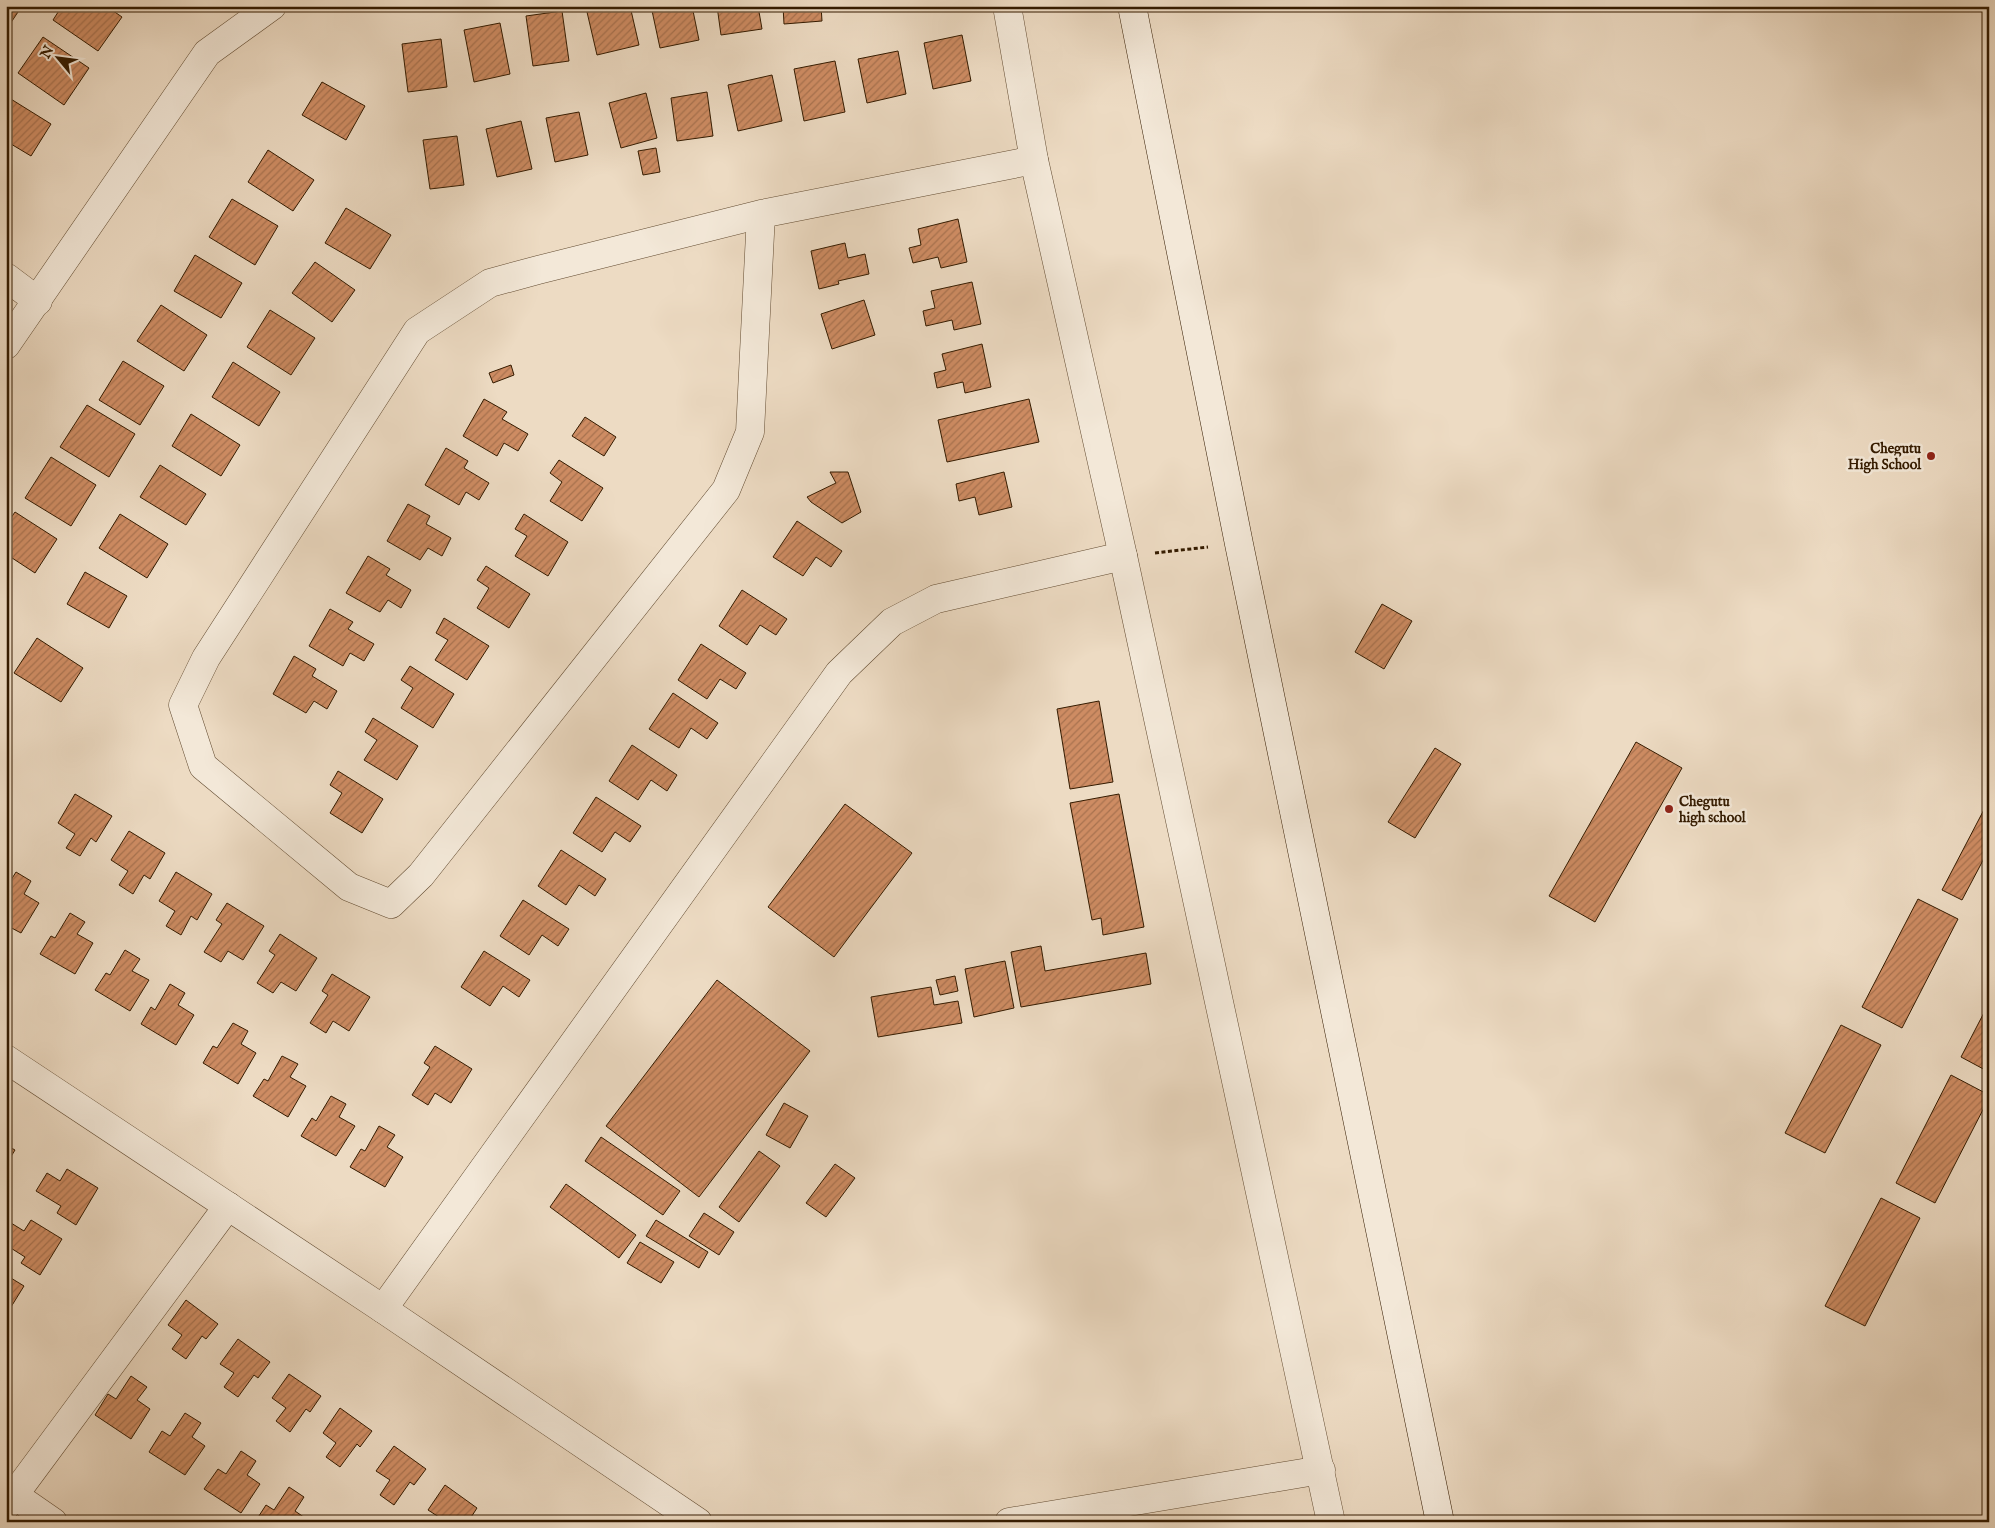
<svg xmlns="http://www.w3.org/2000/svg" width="1995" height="1528" viewBox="0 0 1995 1528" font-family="'IM FELL English',serif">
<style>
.building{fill:url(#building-hatch);stroke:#341b00}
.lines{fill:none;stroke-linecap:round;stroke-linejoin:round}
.street-casing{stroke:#624b31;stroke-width:29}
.secondary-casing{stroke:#341b00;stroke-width:29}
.path{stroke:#341b00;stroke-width:3;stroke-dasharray:4 2.5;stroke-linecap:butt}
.street{stroke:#f3e8d8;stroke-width:28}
.secondary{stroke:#f3e8d8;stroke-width:28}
.poi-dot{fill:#8f2418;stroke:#f3e8d8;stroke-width:2}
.labels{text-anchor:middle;stroke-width:5;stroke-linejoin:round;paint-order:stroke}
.poi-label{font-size:14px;font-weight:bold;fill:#341b00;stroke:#f3e8d8;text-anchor:end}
</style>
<defs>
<pattern id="building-hatch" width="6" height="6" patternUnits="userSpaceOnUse" patternTransform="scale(1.25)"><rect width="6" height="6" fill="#ce8c63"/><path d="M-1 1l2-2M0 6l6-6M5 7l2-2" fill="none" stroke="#a8724f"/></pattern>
</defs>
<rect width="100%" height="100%" fill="#eddbc3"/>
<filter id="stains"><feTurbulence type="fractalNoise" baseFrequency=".004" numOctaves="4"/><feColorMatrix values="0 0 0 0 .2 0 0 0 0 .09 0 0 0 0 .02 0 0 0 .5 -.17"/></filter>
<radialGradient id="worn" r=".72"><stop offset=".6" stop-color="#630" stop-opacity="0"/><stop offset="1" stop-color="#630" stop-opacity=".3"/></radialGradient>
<g class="building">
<path d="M 6,6 L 18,12 L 6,30 Z"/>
<path d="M 62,6 L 106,6 L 122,17 L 98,51 L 53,20 Z"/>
<path d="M 608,6 L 630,6 L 639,45 L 597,55 L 587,12 Z"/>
<path d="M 651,6 L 692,6 L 699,40 L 660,48 Z"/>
<path d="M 717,6 L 758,6 L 762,29 L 721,35 Z"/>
<path d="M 783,6 L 821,6 L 822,21 L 784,24 Z"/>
<path d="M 562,11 L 569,61 L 533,66 L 526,16 Z"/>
<path d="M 500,23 L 510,74 L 474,82 L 464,30 Z"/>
<path d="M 962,35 L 971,81 L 933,89 L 924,43 Z"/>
<path d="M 43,37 L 89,68 L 64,105 L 18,73 Z"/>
<path d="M 441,39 L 447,87 L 408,92 L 402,44 Z"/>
<path d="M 898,51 L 906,94 L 867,103 L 858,59 Z"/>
<path d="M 835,61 L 845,112 L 804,121 L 794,69 Z"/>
<path d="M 772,75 L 782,121 L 738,131 L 728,85 Z"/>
<path d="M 322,82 L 365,106 L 346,140 L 302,115 Z"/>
<path d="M 707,92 L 713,136 L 677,141 L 671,98 Z"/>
<path d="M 646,93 L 657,138 L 621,148 L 609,103 Z"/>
<path d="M 6,96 L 51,124 L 31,156 L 6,141 Z"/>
<path d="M 579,112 L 588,155 L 555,162 L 546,118 Z"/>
<path d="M 521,121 L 532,169 L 497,177 L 486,129 Z"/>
<path d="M 457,136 L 464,185 L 430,189 L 423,140 Z"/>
<path d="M 656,148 L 660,172 L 643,175 L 638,151 Z"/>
<path d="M 268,150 L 314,180 L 293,211 L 248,182 Z"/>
<path d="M 6,167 L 12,171 L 6,179 Z"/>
<path d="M 232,199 L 278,226 L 255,265 L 209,237 Z"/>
<path d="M 346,208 L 391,235 L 370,269 L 325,243 Z"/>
<path d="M 958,219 L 967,262 L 941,268 L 938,257 L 913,263 L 909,248 L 921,245 L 918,229 Z"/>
<path d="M 845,243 L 848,258 L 865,254 L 869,274 L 838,281 L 839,284 L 819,289 L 811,251 Z"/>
<path d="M 195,255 L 242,283 L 221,318 L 174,291 Z"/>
<path d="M 315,262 L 355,290 L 332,322 L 292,293 Z"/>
<path d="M 972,282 L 981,324 L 954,330 L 952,320 L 926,326 L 923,311 L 935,308 L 931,291 Z"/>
<path d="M 864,300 L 875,335 L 832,349 L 821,314 Z"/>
<path d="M 161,305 L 207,335 L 184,371 L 137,341 Z"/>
<path d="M 270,310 L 315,338 L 291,375 L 247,347 Z"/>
<path d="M 982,344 L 991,387 L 965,393 L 963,382 L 937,388 L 934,373 L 946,370 L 942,354 Z"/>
<path d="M 123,361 L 164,386 L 140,425 L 99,400 Z"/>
<path d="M 233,362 L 280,392 L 259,426 L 212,397 Z"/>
<path d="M 511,365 L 514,375 L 493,383 L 489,373 Z"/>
<path d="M 484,399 L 507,412 L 502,419 L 528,434 L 518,451 L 504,443 L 497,456 L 463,436 Z"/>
<path d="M 1029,399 L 1039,442 L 947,462 L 938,420 Z"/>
<path d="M 87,405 L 135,434 L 109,477 L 60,447 Z"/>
<path d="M 191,414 L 240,445 L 221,476 L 172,446 Z"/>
<path d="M 585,417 L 616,437 L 604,456 L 572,436 Z"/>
<path d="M 446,448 L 468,461 L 464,468 L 489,483 L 479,500 L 466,492 L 459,505 L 425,485 Z"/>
<path d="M 51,457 L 96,485 L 71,526 L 25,498 Z"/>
<path d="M 559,460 L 603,488 L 582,521 L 550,501 L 562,482 L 550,473 Z"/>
<path d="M 160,465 L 206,494 L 186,525 L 140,497 Z"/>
<path d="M 830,472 L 848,472 L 861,512 L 842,523 L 811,502 L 807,497 L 836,483 Z"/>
<path d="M 1004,472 L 1012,507 L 979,515 L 975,497 L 959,501 L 956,484 Z"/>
<path d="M 408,504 L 430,516 L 426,524 L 451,538 L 442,556 L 428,548 L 420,560 L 387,541 Z"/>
<path d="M 15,512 L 57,539 L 35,573 L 6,554 L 6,525 Z"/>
<path d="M 120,514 L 168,544 L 147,578 L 99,548 Z"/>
<path d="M 524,514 L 568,542 L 548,576 L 515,556 L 527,536 L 515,529 Z"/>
<path d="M 797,521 L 842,551 L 831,567 L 816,557 L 803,576 L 773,557 Z"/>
<path d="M 368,556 L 390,569 L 386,575 L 411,590 L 401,608 L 388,600 L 380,612 L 346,593 Z"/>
<path d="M 486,566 L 530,594 L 509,628 L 477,608 L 489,588 L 477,580 Z"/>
<path d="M 85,572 L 127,596 L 109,628 L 67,604 Z"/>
<path d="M 742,590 L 787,619 L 776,635 L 760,625 L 747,645 L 719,626 Z"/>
<path d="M 1382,604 L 1412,621 L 1384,669 L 1355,652 Z"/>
<path d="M 330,609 L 353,622 L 348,629 L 374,644 L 364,661 L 350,653 L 343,666 L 309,646 Z"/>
<path d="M 444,618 L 489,646 L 467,680 L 435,660 L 448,640 L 436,633 Z"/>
<path d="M 37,638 L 83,668 L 61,702 L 14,673 Z"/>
<path d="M 701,644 L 746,673 L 736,689 L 720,679 L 707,699 L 678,680 Z"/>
<path d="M 294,656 L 316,669 L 312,676 L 337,691 L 327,709 L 314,701 L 306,713 L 273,694 Z"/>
<path d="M 410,666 L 454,694 L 433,728 L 401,708 L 413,688 L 401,680 Z"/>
<path d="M 673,693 L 718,723 L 707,739 L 691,728 L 679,748 L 649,729 Z"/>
<path d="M 1099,701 L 1113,782 L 1070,789 L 1057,709 Z"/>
<path d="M 373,718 L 418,746 L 397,780 L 364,760 L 377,740 L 365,732 Z"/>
<path d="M 1636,742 L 1682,768 L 1595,922 L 1549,896 Z"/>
<path d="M 632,745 L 677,775 L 667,791 L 651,780 L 638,800 L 609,781 Z"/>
<path d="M 1435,748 L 1461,764 L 1415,838 L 1388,822 Z"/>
<path d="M 338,771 L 383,799 L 362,833 L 330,813 L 342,793 L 330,785 Z"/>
<path d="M 75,794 L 112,816 L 96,842 L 91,838 L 80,856 L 66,848 L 75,834 L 58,823 Z"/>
<path d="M 1119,794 L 1144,927 L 1103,935 L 1101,918 L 1092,920 L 1070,803 Z"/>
<path d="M 596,797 L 641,826 L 630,842 L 615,832 L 602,852 L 573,833 Z"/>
<path d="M 1989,800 L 1989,849 L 1962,900 L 1942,890 Z"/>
<path d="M 845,804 L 912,853 L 834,957 L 768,907 Z"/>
<path d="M 129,831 L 165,853 L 150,879 L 144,875 L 133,894 L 119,885 L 128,871 L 111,860 Z"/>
<path d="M 561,850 L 606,879 L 595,896 L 579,885 L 566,905 L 538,886 Z"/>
<path d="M 16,872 L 31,881 L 24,894 L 39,903 L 21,933 L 6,925 L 6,888 Z"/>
<path d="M 176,872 L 212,894 L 197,920 L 191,916 L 181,935 L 166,926 L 175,911 L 159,901 Z"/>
<path d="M 1918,899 L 1958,919 L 1902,1028 L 1862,1007 Z"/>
<path d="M 523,900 L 569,929 L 558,946 L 542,935 L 529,955 L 500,936 Z"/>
<path d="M 227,903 L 264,926 L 243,960 L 228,951 L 221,962 L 204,952 L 222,924 L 216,920 Z"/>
<path d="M 70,913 L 85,922 L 77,934 L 93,943 L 75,974 L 40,954 L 51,936 L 55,938 Z"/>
<path d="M 280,934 L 317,958 L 296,991 L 281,982 L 273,993 L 257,983 L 275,955 L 269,951 Z"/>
<path d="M 1041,946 L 1045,971 L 1146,953 L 1151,984 L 1021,1007 L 1011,952 Z"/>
<path d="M 125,950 L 140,959 L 132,971 L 149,980 L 130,1011 L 95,990 L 106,973 L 110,975 Z"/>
<path d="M 484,951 L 530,980 L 519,997 L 503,986 L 490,1006 L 461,987 Z"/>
<path d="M 1005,961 L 1014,1008 L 974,1017 L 965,969 Z"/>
<path d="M 332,974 L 370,997 L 349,1031 L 333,1021 L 326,1033 L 310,1023 L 328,995 L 322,991 Z"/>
<path d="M 955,976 L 958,991 L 940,995 L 936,980 Z"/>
<path d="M 717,980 L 810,1051 L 699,1197 L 606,1126 Z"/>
<path d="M 170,984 L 185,993 L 178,1005 L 194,1015 L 176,1045 L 141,1024 L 151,1007 L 155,1010 Z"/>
<path d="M 931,987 L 934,1005 L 958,1001 L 962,1023 L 878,1037 L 871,997 Z"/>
<path d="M 1989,1003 L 1989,1072 L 1961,1057 Z"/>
<path d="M 233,1023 L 248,1031 L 241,1044 L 256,1053 L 238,1084 L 203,1063 L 213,1046 L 217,1048 Z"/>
<path d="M 1841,1025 L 1881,1045 L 1825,1153 L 1785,1133 Z"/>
<path d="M 435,1046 L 472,1069 L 451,1103 L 435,1093 L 428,1105 L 412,1095 L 430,1067 L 424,1063 Z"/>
<path d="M 282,1056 L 298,1064 L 290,1077 L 306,1086 L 288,1117 L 253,1096 L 264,1079 L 268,1081 Z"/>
<path d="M 1951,1075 L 1989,1095 L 1989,1098 L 1935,1203 L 1896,1183 Z"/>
<path d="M 331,1096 L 346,1104 L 339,1117 L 355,1126 L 336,1156 L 301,1136 L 312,1118 L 316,1121 Z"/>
<path d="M 784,1103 L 808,1116 L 790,1148 L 766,1135 Z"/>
<path d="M 6,1122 L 11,1126 L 6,1134 Z"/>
<path d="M 379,1126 L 395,1135 L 387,1147 L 403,1157 L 385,1187 L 350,1167 L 361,1149 L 365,1151 Z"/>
<path d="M 601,1137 L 680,1191 L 663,1215 L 585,1161 Z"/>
<path d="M 6,1145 L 15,1150 L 7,1163 L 6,1162 Z"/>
<path d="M 759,1151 L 780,1166 L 739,1222 L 719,1207 Z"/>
<path d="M 835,1164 L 855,1178 L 826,1217 L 806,1203 Z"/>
<path d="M 67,1169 L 98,1188 L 76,1225 L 57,1213 L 61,1206 L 36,1191 L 47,1173 L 60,1181 Z"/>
<path d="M 566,1184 L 636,1235 L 619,1258 L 550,1207 Z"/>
<path d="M 1881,1198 L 1920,1218 L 1865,1326 L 1825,1306 Z"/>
<path d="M 704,1213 L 734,1232 L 719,1255 L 689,1236 Z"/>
<path d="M 31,1220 L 62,1239 L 40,1275 L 21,1263 L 25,1257 L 6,1245 L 6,1232 L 11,1223 L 24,1231 Z"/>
<path d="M 656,1220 L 708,1252 L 699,1268 L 646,1236 Z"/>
<path d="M 640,1242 L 674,1262 L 661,1283 L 627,1263 Z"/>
<path d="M 6,1275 L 24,1286 L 6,1315 Z"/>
<path d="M 186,1300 L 218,1324 L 206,1339 L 202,1336 L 186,1359 L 172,1349 L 182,1335 L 168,1325 Z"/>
<path d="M 238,1339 L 270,1362 L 258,1378 L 254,1375 L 238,1397 L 224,1387 L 234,1373 L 220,1364 Z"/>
<path d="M 289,1374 L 321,1396 L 310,1412 L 306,1409 L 290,1432 L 276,1421 L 286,1408 L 272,1398 Z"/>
<path d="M 131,1376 L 147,1387 L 137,1400 L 150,1409 L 131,1439 L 95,1415 L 108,1394 L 116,1399 Z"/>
<path d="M 340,1408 L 372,1431 L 360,1447 L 357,1444 L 340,1467 L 326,1457 L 336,1443 L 323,1433 Z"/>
<path d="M 185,1413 L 201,1423 L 192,1437 L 205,1446 L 185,1475 L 149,1452 L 162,1431 L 170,1436 Z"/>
<path d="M 394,1446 L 426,1469 L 414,1485 L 410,1482 L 394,1505 L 380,1495 L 390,1480 L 376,1471 Z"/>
<path d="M 241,1451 L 256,1461 L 247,1475 L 260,1484 L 241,1513 L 204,1489 L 218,1469 L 226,1474 Z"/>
<path d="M 445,1485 L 477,1508 L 468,1522 L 440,1522 L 442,1519 L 428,1510 Z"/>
<path d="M 289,1487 L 304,1497 L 295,1511 L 308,1520 L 307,1522 L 255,1522 L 266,1505 L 274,1510 Z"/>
</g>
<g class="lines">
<g class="street-casing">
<g id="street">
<path d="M 1007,6 L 1034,160 L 1123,556 L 1331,1522"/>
<path d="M 761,214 L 750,432 L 726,490 L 421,875 L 391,904 L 349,887 L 203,766 L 183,705 L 206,658 L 417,331 L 490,283 L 538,270 L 761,214 L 1034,160"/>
<path d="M 6,277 L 38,301"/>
<path d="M 6,345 L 207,53 L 272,6"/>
<path d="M 6,1059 L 383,1309 L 698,1522"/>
<path d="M 383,1309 L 839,673 L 892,622 L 936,599 L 1123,556"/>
<path d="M 14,1495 L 53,1522"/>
<path d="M 6,1506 L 228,1206"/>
<path d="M 1009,1522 L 1321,1470"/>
</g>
</g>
<g class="secondary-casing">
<path id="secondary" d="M 1132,6 L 1239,544 L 1440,1522"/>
</g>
<path class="path" d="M 1155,553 L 1208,547"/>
<use href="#street" class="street"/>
<use href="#secondary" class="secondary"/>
</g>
<g class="poi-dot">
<circle cx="1931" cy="456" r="5"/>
<circle cx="1669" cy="809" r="5"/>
</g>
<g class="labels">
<g class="poi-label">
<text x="1921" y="453">Chegutu<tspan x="1921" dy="16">High School</tspan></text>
<text x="1679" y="806" text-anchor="start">Chegutu<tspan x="1679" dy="16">high school</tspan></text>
</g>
</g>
<rect width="1995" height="1528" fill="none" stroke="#eddbc3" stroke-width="25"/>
<rect x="8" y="8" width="1980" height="1513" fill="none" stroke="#341b00" stroke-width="2.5"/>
<rect x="12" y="12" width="1970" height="1503" fill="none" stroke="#341b00"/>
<g transform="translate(58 58) rotate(299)" stroke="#f3e8d8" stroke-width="4" paint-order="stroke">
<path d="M0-4L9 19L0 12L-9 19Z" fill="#341b00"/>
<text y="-8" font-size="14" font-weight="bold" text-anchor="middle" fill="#341b00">N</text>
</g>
<rect width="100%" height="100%" filter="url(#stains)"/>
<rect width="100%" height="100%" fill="url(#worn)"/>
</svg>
